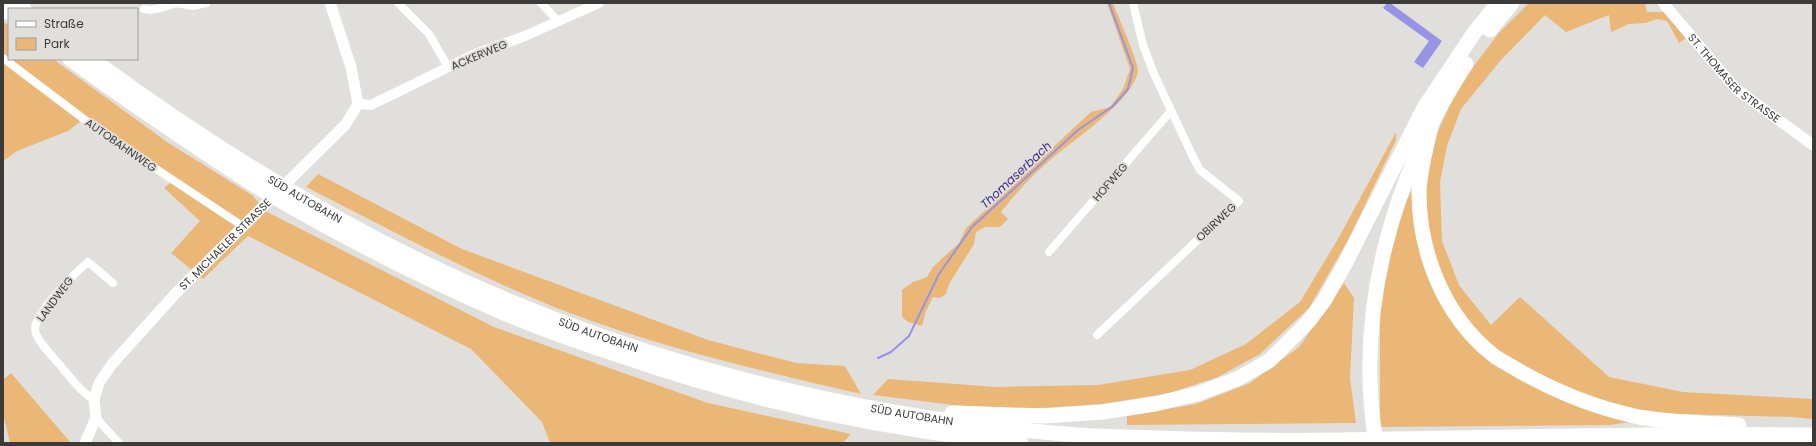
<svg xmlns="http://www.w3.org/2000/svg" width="1816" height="446" viewBox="0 0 1816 446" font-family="Poppins,sans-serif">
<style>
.green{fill:#eab776}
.water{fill:#9793e5}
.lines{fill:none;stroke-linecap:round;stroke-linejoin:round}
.stream{stroke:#9793e5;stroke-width:2}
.minor{stroke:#fff;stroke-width:8}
.tertiary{stroke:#fff;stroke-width:10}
.secondary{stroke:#fff;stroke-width:11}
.motorway{stroke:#fff;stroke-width:15}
.labels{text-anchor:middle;stroke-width:4;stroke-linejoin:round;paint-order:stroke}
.street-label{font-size:11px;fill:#3c3b3a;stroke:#e1dfdc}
.water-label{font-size:12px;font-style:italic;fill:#3f2e8c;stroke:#e1dfdc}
</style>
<rect width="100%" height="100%" fill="#e1dfdc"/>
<g class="green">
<path d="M 1107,3 L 1113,3 C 1117,14 1139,64 1138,71 C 1132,103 1071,141 1047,163 C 1030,177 1015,195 1001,212 L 1008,219 L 1000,227 L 985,227 L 976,232 L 974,244 L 949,284 L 946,294 L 940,298 L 933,297 L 926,311 L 922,326 L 908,322 L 902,317 L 902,290 L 913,282 L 927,277 L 933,267 L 959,243 L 966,228 L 1091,112 L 1110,107 L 1123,89 L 1130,69 Z"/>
<path d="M 1529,3 L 1645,3 L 1647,12 L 1664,12 L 1686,38 L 1679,43 L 1667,21 L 1657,19 L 1645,23 L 1629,24 L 1611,32 L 1609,15 L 1566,32 L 1545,15 L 1501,60 L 1461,109 L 1447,146 L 1440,182 L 1442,241 L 1459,285 L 1491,325 L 1520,297 L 1609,377 L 1683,392 L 1813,399 L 1813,419 L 1793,417 L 1681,414 L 1610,425 L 1380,427 L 1380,301 L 1396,224 L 1458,87 L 1498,34 Z"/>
<path d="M 3,21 L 9,26 L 9,59 L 53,59 L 167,142 L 252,195 L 267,212 L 494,327 L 708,403 L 851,434 L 843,443 L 550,443 L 542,422 L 471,349 L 248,236 L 203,279 L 171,253 L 200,221 L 164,188 L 175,179 L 86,117 L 68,131 L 17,151 L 3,161 Z"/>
<path d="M 1396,132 L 1396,140 L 1348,240 L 1309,308 L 1260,354 L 1218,377 L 1170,393 L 1103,404 L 1026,409 L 953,405 L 873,395 L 888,379 L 997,387 L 1098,385 L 1190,370 L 1246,344 L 1300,302 L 1338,239 Z"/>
<path d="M 318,174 L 462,249 L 708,340 L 796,363 L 845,366 L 861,394 C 763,371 665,349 570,313 C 479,278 393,231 306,187 Z"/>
<path d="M 1344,283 L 1354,298 L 1350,378 L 1356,423 L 1127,425 L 1127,416 L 1196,404 L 1250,383 L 1299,347 Z"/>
<path d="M 11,373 L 71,443 L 10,443 L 3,414 L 3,380 Z"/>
</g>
<path class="water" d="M 1387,3 L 1390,3 L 1442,41 L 1423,68 L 1414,62 L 1429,41 L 1383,8 Z"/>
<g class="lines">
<path class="stream" d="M 878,358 L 891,352 L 909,336 L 939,274 L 972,227 L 1078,130 L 1113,106 L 1128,89 L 1133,68 L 1109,3"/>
<g class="minor">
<path d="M 398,3 L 429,34 L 448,67"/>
<path d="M 541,3 L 559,22"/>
<path d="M 144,9 L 150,10 L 161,8 L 176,3 L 193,6 L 206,3"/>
<path d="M 3,58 L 105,135 L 244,227"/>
<path d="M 1049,252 L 1170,112"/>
<path d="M 1097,335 L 1239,201 L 1200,170 L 1193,157 L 1154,74 L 1143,45 L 1133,3"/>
<path d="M 94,400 C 80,391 70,377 59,364 C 53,357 35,339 35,329 C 35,312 75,273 88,262 L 113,283"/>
<path d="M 96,418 L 119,443"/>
</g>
<path class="tertiary" d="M 358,104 L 371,105 L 475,54 L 525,36 L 599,3"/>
<g class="secondary">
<path id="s1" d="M 1663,3 L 1736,89 L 1813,145"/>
<path id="s2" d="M 85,443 L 96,418 L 94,400 L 99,383 L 112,364 L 176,293 L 346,124 L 358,104 L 351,67 L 330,3"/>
</g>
<g class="motorway">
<path d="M 17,3 L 24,9"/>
<path d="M 3,8 L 9,13"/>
<path d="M 1490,30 L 1512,3"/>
<path d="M 70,59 C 118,94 166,127 216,160 C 233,171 251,183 269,194 C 341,236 415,274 492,308 C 535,327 579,342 624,357 C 752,401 885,430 1021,443"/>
<path id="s3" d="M 92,59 C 172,118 256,173 343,221 C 569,346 822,415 1078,435 C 1105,437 1133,437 1160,438 C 1238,441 1317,441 1396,439 C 1535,437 1674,433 1813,435"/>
<path d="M 1431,127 C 1426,148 1420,170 1419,192 C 1419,253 1444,316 1493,355 C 1499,360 1508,364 1516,369 C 1554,391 1596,408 1639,417 C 1672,423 1706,423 1739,425"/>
<path d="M 952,413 L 1044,416 L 1102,412 L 1155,404 L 1200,393 L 1237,379 L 1269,361 L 1308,322 L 1324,301 L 1346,262 L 1424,108 L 1474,33 L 1498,3"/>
<path d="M 1376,443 C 1354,310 1393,176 1466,64"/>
</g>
</g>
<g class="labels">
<g class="street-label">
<text transform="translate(479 55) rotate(-23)" y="4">ACKERWEG</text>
<text dy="4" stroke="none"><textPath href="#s1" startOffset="104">ST. THOMASER STRASSE</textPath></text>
<text transform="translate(121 145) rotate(35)" y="4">AUTOBAHNWEG</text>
<text transform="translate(1110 182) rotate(-49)" y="4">HOFWEG</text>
<text dy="4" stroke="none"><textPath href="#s3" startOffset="255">SÜD AUTOBAHN</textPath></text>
<text transform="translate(1216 222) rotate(-43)" y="4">OBIRWEG</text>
<text dy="4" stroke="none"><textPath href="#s2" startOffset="251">ST. MICHAELER STRASSE</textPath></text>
<text transform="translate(55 299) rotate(-53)" y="4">LANDWEG</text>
<text dy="4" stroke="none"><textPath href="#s3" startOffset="579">SÜD AUTOBAHN</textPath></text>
<text dy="4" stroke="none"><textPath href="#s3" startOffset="903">SÜD AUTOBAHN</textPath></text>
</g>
<g class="water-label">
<text transform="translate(1016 175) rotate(-43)" y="4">Thomaserbach</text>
</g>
</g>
<rect width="1816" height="446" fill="none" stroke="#3c3b3a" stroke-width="8"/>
<rect x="8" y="8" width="130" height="52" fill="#e1dfdc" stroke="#9f9d9b"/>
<rect x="16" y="21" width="20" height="6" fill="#ffffff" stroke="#9f9d9b"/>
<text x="44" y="28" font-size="12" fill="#3c3b3a">Straße</text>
<rect x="16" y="38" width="20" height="12" fill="#eab776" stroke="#9f9d9b"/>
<text x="44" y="48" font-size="12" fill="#3c3b3a">Park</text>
</svg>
